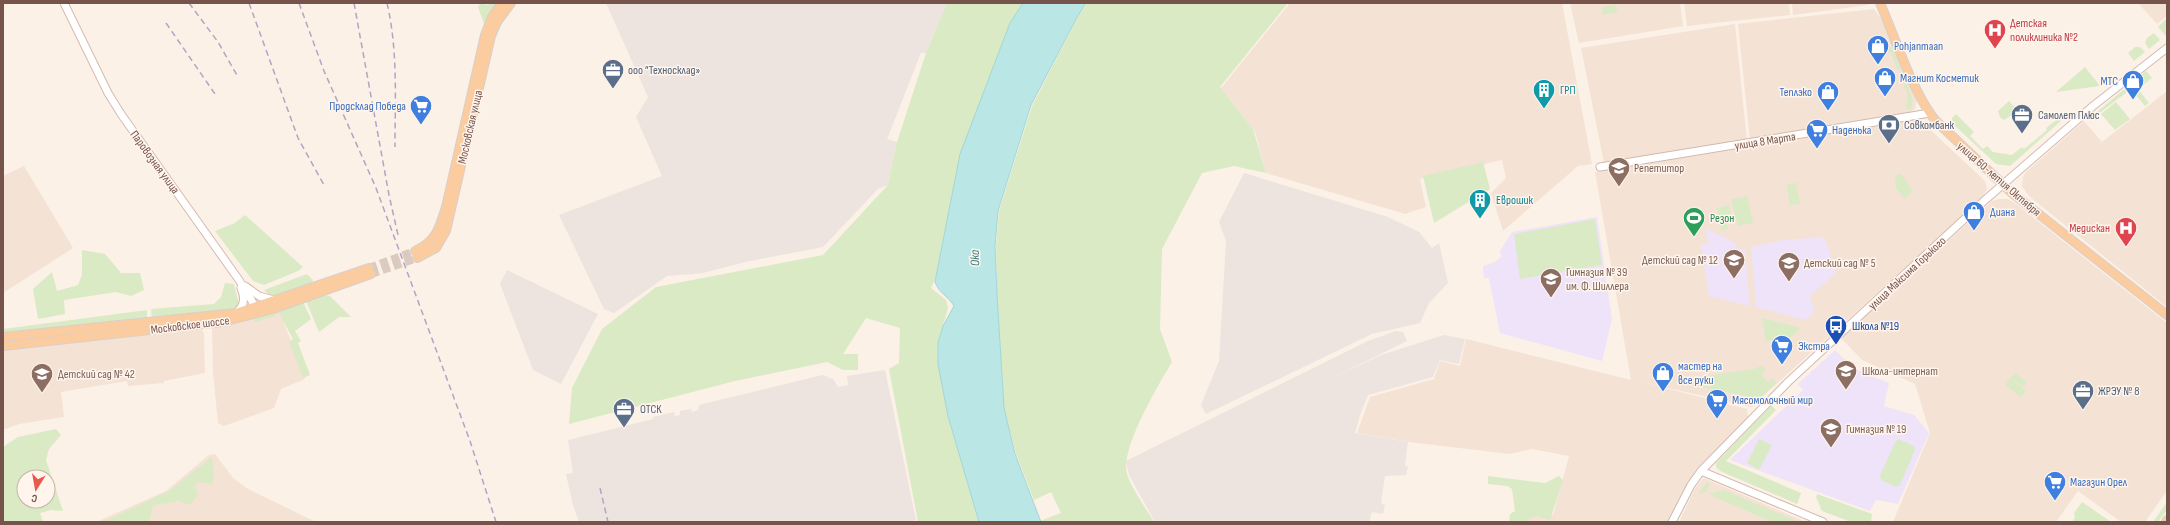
<svg xmlns="http://www.w3.org/2000/svg" width="2170" height="525" viewBox="0 0 2170 525" font-family="'Sofia Sans Condensed',sans-serif">
<style>
.residential{fill:#f4e2d5}
.industrial{fill:#ede4e0}
.education{fill:#eee3f9}
.green{fill:#d9eac5;fill-rule:evenodd}
.water{fill:#bbe6e6;stroke:#a1d7d8}
.lines{fill:none;stroke-linecap:round;stroke-linejoin:round}
.primary-tunnel{stroke:#dacac0;stroke-width:8;stroke-dasharray:8 4;stroke-linecap:butt}
.tertiary-casing{stroke:#d0b9af;stroke-width:9}
.secondary-casing{stroke:#d6baaf;stroke-width:9}
.primary-casing{stroke:#d9cfcd;stroke-width:10}
.tertiary{stroke:#fff;stroke-width:7}
.secondary{stroke:#fff;stroke-width:7}
.primary{stroke:#facc9f;stroke-width:8}
.rail{stroke:#b2a4c7;stroke-width:1.5;stroke-dasharray:6 4;stroke-linecap:butt}
.labels{text-anchor:middle;stroke-width:3;stroke-linejoin:round;paint-order:stroke}
.health-label{font-size:12px;fill:#be3a42;stroke:#fff5ed;text-anchor:start}
.shop-label{font-size:12px;fill:#366cbe;stroke:#fff5ed;text-anchor:start}
.service-label{font-size:12px;fill:#4e5e75;stroke:#fff5ed;text-anchor:start}
.culture-label{font-size:12px;fill:#0d838f;stroke:#fff5ed;text-anchor:start}
.street-label{font-size:12px;fill:#76544b;stroke:#fff5ed}
.education-label{font-size:12px;fill:#785e54;stroke:#fff5ed;text-anchor:start}
.leisure-label{font-size:12px;fill:#27864d;stroke:#fff5ed;text-anchor:start}
.transit-label{font-size:12px;fill:#164399;stroke:#fff5ed;text-anchor:start}
.water-label{font-size:13px;font-style:italic;fill:#3e797c;stroke:#fff5ed}
</style>
<rect width="100%" height="100%" fill="#fcf1e7"/>
<g class="residential">
<path d="M 1290,3 L 1562,3 L 1592,164 L 1578,166 L 1503,231 L 1491,193 L 1506,178 L 1502,160 L 1420,179 L 1426,207 L 1405,214 L 1266,173 L 1255,132 L 1221,88 Z"/>
<path d="M 1570,3 L 1680,3 L 1683,26 L 1579,43 Z"/>
<path d="M 1684,3 L 1789,3 L 1790,15 L 1687,26 Z"/>
<path d="M 1792,3 L 1868,3 L 1868,5 L 1793,15 Z"/>
<path d="M 2138,3 L 2167,3 L 2167,16 L 2157,24 Z"/>
<path d="M 1874,9 L 1883,21 L 1917,101 L 1915,109 L 1907,114 L 1750,141 L 1738,24 Z"/>
<path d="M 1735,24 L 1747,141 L 1604,163 L 1581,48 Z"/>
<path d="M 2167,91 L 2167,307 L 2029,196 L 2022,186 L 2023,177 L 2026,172 L 2084,121 L 2102,142 Z"/>
<path d="M 1916,120 L 1923,123 L 1985,181 L 1987,189 L 1981,199 L 1751,407 L 1638,381 L 1747,409 L 1748,417 L 1697,469 L 1687,484 L 1669,522 L 1525,522 L 1528,508 L 1553,515 L 1569,456 L 1532,449 L 1510,454 L 1409,442 L 1357,433 L 1370,397 L 1434,379 L 1440,361 L 1460,366 L 1466,339 L 1631,380 L 1595,172 Z"/>
<path d="M 24,166 L 73,248 L 3,293 L 3,176 Z"/>
<path d="M 1999,199 L 2008,199 L 2016,204 L 2167,323 L 2167,491 L 2145,522 L 2121,522 L 2078,491 L 2056,522 L 1893,522 L 1930,433 L 1915,384 L 1862,360 L 1841,338 L 1992,201 Z"/>
<path d="M 279,309 L 305,379 L 281,389 L 274,408 L 224,426 L 218,423 L 213,373 L 212,328 L 214,326 Z"/>
<path d="M 196,328 L 203,331 L 204,334 L 205,373 L 164,381 L 164,383 L 128,386 L 127,381 L 61,392 L 64,417 L 19,424 L 3,430 L 3,350 Z"/>
<path d="M 215,454 L 233,478 L 248,489 L 316,522 L 96,522 L 166,491 L 209,455 Z"/>
<path d="M 1702,479 L 1706,479 L 1806,522 L 1679,522 L 1694,490 Z"/>
</g>
<g class="industrial">
<path d="M 606,3 L 947,3 L 926,53 L 921,53 L 887,139 L 897,142 L 888,185 L 878,189 L 823,247 L 745,262 L 703,273 L 667,276 L 614,313 L 604,309 L 559,215 L 662,176 L 636,117 L 648,97 Z"/>
<path d="M 1244,173 L 1388,217 L 1419,232 L 1432,248 L 1439,243 L 1448,283 L 1429,303 L 1420,323 L 1372,334 L 1206,414 L 1201,405 L 1219,361 L 1226,241 L 1219,222 Z"/>
<path d="M 507,270 L 598,314 L 561,384 L 533,370 L 500,284 Z"/>
<path d="M 1396,331 L 1403,332 L 1407,341 L 1326,381 L 1381,355 L 1444,335 L 1465,339 L 1459,364 L 1440,360 L 1433,377 L 1368,395 L 1360,415 L 1355,433 L 1408,442 L 1405,465 L 1408,467 L 1406,475 L 1385,476 L 1381,503 L 1385,505 L 1383,514 L 1372,512 L 1369,522 L 1155,522 L 1129,475 L 1126,461 L 1368,341 Z"/>
<path d="M 885,370 L 916,520 L 909,522 L 579,522 L 573,505 L 566,474 L 573,473 L 568,440 L 653,419 L 653,417 L 674,412 L 675,416 L 680,415 L 680,411 L 691,409 L 692,412 L 698,410 L 699,405 L 818,376 L 823,375 L 833,379 L 838,387 L 848,385 L 847,376 Z"/>
</g>
<g class="education">
<path d="M 1597,217 L 1612,319 L 1602,361 L 1500,333 L 1489,278 L 1484,278 L 1483,266 L 1495,262 L 1501,257 L 1500,251 L 1512,232 Z"/>
<path d="M 1705,228 L 1736,243 L 1737,250 L 1745,249 L 1750,306 L 1709,296 L 1701,245 L 1709,243 Z"/>
<path d="M 1824,237 L 1837,272 L 1810,296 L 1815,312 L 1806,320 L 1756,307 L 1751,247 L 1783,240 Z"/>
<path d="M 1835,350 L 1855,369 L 1889,383 L 1884,406 L 1914,415 L 1929,433 L 1898,504 L 1876,500 L 1870,511 L 1730,460 L 1803,390 L 1798,384 Z"/>
</g>
<g class="green">
<path d="M 480,3 L 488,5 L 491,3 L 498,3 L 484,24 L 478,7 Z"/>
<path d="M 947,3 L 1023,3 L 1010,23 L 984,91 L 937,275 L 931,288 L 946,300 L 948,308 L 938,343 L 948,416 L 979,522 L 918,522 L 889,369 L 899,363 L 900,328 L 866,318 L 843,354 L 858,354 L 858,370 L 843,370 L 827,362 L 735,381 L 569,424 L 572,388 L 602,329 L 656,287 L 823,255 L 888,185 L 897,142 L 926,53 Z"/>
<path d="M 1087,3 L 1288,3 L 1220,87 L 1253,129 L 1266,173 L 1234,166 L 1202,173 L 1162,249 L 1160,329 L 1172,362 C 1158,386 1120,448 1127,474 C 1131,488 1146,508 1154,522 L 1041,522 L 1040,521 L 1061,513 L 1051,492 L 1034,500 L 1016,454 L 1004,408 L 997,295 L 996,246 L 999,211 L 1032,106 L 1076,20 Z"/>
<path d="M 1616,4 L 1617,12 L 1603,15 L 1602,7 Z"/>
<path d="M 2167,18 L 2167,37 L 2158,27 Z"/>
<path d="M 2154,33 L 2160,40 L 2149,49 L 2145,43 L 2147,38 Z"/>
<path d="M 1888,46 L 1892,48 L 1901,70 L 1897,69 L 1891,52 L 1888,53 L 1884,50 Z"/>
<path d="M 2135,47 L 2140,47 L 2145,52 L 2134,61 L 2128,53 Z"/>
<path d="M 2085,67 L 2100,86 L 2056,92 Z"/>
<path d="M 1898,71 L 1902,72 L 1913,100 L 1911,109 L 1906,109 L 1908,95 Z"/>
<path d="M 2146,71 L 2152,78 L 2138,89 L 2149,103 L 2145,106 L 2131,89 L 2089,121 L 2092,116 Z"/>
<path d="M 2009,101 L 2018,111 L 2004,120 L 2000,117 L 1998,111 Z"/>
<path d="M 2116,102 L 2130,119 L 2115,130 L 2101,114 Z"/>
<path d="M 1956,114 L 1974,132 L 1970,136 L 1983,149 L 1987,146 L 1993,152 L 2012,155 L 2022,147 L 2024,149 L 2047,130 L 2046,128 L 2060,117 L 2062,120 L 2010,166 L 1996,164 L 1952,123 L 1952,118 Z"/>
<path d="M 1483,162 L 1490,189 L 1434,223 L 1423,176 Z"/>
<path d="M 1901,174 L 1913,191 L 1905,199 L 1896,188 L 1895,175 Z"/>
<path d="M 1796,183 L 1800,204 L 1790,205 L 1787,184 Z"/>
<path d="M 1747,196 L 1753,223 L 1738,226 L 1731,199 Z"/>
<path d="M 1729,205 L 1731,215 L 1719,217 L 1717,208 Z"/>
<path d="M 1702,209 L 1705,224 L 1686,222 Z"/>
<path d="M 245,215 L 303,267 L 298,271 L 264,285 L 253,281 L 215,231 L 235,223 Z"/>
<path d="M 1726,218 L 1728,229 L 1721,231 L 1719,219 Z"/>
<path d="M 1595,219 L 1602,265 L 1520,279 L 1514,234 Z"/>
<path d="M 82,250 L 105,254 L 121,273 L 140,273 L 144,290 L 131,296 L 116,292 L 64,300 L 65,314 L 38,319 L 33,289 L 52,272 L 57,291 L 78,285 L 82,275 Z"/>
<path d="M 307,274 L 313,280 L 312,284 L 274,296 L 269,295 L 264,290 Z"/>
<path d="M 225,283 L 234,284 L 239,304 L 234,310 L 152,319 L 151,309 L 214,304 L 221,297 Z"/>
<path d="M 323,295 L 330,296 L 351,317 L 339,317 L 319,332 L 306,301 Z"/>
<path d="M 303,302 L 311,319 L 295,331 L 301,341 L 298,343 L 310,375 L 303,378 L 289,342 L 293,339 L 278,311 Z"/>
<path d="M 147,310 L 147,319 L 3,334 L 3,329 Z"/>
<path d="M 275,312 L 276,316 L 255,322 L 254,318 Z"/>
<path d="M 1762,318 L 1801,328 L 1784,343 L 1781,339 L 1766,341 Z"/>
<path d="M 1761,366 L 1766,370 L 1761,375 L 1768,382 L 1773,379 L 1776,383 L 1759,399 L 1673,381 L 1754,369 Z"/>
<path d="M 2015,373 L 2027,382 L 2023,387 L 2011,378 Z"/>
<path d="M 2010,378 L 2026,391 L 2021,397 L 2005,385 Z"/>
<path d="M 1771,405 L 1776,410 L 1726,461 L 1801,493 L 1797,504 L 1720,471 L 1716,467 L 1716,463 Z"/>
<path d="M 56,429 L 61,435 L 49,449 L 46,460 L 63,511 L 51,510 L 40,513 L 43,522 L 3,522 L 3,447 L 18,437 ZM 24,477 L 48,477 L 48,501 L 24,501 Z"/>
<path d="M 1759,439 L 1772,445 L 1759,470 L 1747,463 Z"/>
<path d="M 1898,439 L 1914,446 L 1915,450 L 1900,485 L 1897,487 L 1881,480 L 1880,476 L 1895,442 Z"/>
<path d="M 212,457 L 214,476 L 212,484 L 197,482 L 195,487 L 198,494 L 190,505 L 177,500 L 175,502 L 153,505 L 149,522 L 103,522 L 169,491 Z"/>
<path d="M 1488,476 L 1545,483 L 1559,476 L 1563,480 L 1550,520 L 1536,516 L 1530,518 L 1528,522 L 1509,522 L 1510,514 L 1515,511 L 1512,489 L 1507,486 L 1488,484 Z"/>
<path d="M 1707,482 L 1710,484 L 1706,492 L 1698,494 Z"/>
<path d="M 1724,490 L 1799,522 L 1772,522 L 1708,494 Z"/>
<path d="M 1817,494 L 1872,514 L 1871,522 L 1851,522 L 1822,511 L 1816,497 Z"/>
<path d="M 2082,502 L 2111,522 L 2072,522 L 2075,518 L 2074,513 Z"/>
<path d="M 2167,502 L 2167,510 L 2158,522 L 2153,522 Z"/>
</g>
<path class="water" d="M 1023,3 L 1086,3 L 1076,19 L 1031,105 L 998,211 L 995,246 L 997,295 L 1004,408 L 1015,454 L 1041,522 L 979,522 L 948,416 L 938,364 L 938,343 L 943,326 L 954,306 C 948,296 939,293 935,282 L 960,154 L 1010,23 Z"/>
<g class="lines">
<g class="primary-tunnel">
<path d="M 369,268 L 415,251"/>
<path d="M 371,274 L 417,258"/>
</g>
<g class="tertiary-casing">
<g id="tertiary">
<path d="M 1600,167 L 1930,113"/>
<path d="M 1672,522 L 1691,485 L 1701,471"/>
</g>
</g>
<g class="secondary-casing">
<g id="secondary">
<path d="M 64,3 L 108,93 L 121,114 L 239,280 L 258,311"/>
<path d="M 245,286 L 259,296 L 274,300"/>
<path d="M 236,313 C 245,305 245,298 241,288"/>
<path d="M 1823,522 L 1701,471 L 1788,382 L 1985,200 L 2093,106 L 2167,48"/>
</g>
</g>
<g class="primary-casing">
<g id="primary">
<path d="M 1880,3 C 1895,37 1913,94 1936,121 L 2012,193 L 2167,315"/>
<path d="M 415,251 C 436,242 440,227 446,207 L 485,35 L 492,17 L 502,3"/>
<path d="M 417,258 L 436,248 L 446,231 L 491,36 L 497,22 L 511,3"/>
<path d="M 3,337 L 236,313 L 369,268"/>
<path d="M 3,346 L 222,322 L 273,309 L 371,274"/>
<path d="M 2166,522 L 2167,520"/>
</g>
</g>
<use href="#tertiary" class="tertiary"/>
<use href="#secondary" class="secondary"/>
<use href="#primary" class="primary"/>
<g class="rail">
<path d="M 189,3 L 218,42 L 238,77"/>
<path d="M 249,3 L 298,138 L 324,185"/>
<path d="M 299,3 L 324,71 L 376,188 L 470,441 L 496,522"/>
<path d="M 354,3 L 389,195 L 398,235"/>
<path d="M 387,3 C 398,50 395,99 395,147"/>
<path d="M 166,23 L 215,94"/>
<path d="M 600,488 L 608,522"/>
</g>
</g>
<defs>
<g id="hospital-pin" transform="scale(1.15)"><path d="M0 17L-7.5 6A9.5 9.5 0 1 1 7.5 6Z" fill="#e0444e" stroke="#fff5ed"/><path d="M-5-5h3v3.5h4V-5h3V5h-3V1.5h-4V5h-3Z" fill="#fff"/></g>
<g id="shop-pin" transform="scale(1.15)"><path d="M0 17L-7.5 6A9.5 9.5 0 1 1 7.5 6Z" fill="#3f7fe0" stroke="#fff5ed"/><path d="M-5-2.5h2.3a2.7 3.5 0 0 1 5.4 0H5L5.5 6h-11ZM-1.5-2.5h3a1.5 2.3 0 0 0-3 0Z" fill="#fff"/></g>
<g id="office-pin" transform="scale(1.15)"><path d="M0 17L-7.5 6A9.5 9.5 0 1 1 7.5 6Z" fill="#5c6f8a" stroke="#fff5ed"/><path d="M-6-3h4V-5.5h4V-3h4V5H-6ZM-1-4.5V-3h2v-1.5ZM-6 0V1H6V0Z" fill="#fff"/></g>
<g id="building-pin" transform="scale(1.15)"><path d="M0 17L-7.5 6A9.5 9.5 0 1 1 7.5 6Z" fill="#0f9aa8" stroke="#fff5ed"/><path d="M-4-6H4V6H1V3H-1V6H-4ZM-2.5-4.3h1.7v1.8h-1.7ZM.8-4.3h1.7v1.8H.8ZM-2.5-1h1.7V.8h-1.7ZM.8-1h1.7V.8H.8Z" fill="#fff"/></g>
<g id="supermarket-pin" transform="scale(1.15)"><path d="M0 17L-7.5 6A9.5 9.5 0 1 1 7.5 6Z" fill="#3f7fe0" stroke="#fff5ed"/><path d="M-6-5.5h2.5l.6 2H6L4.5 2H-2.5L-4.4-4H-6ZM-1.5 3.2a1.3 1.3 0 1 0 .1 0ZM3 3.2a1.3 1.3 0 1 0 .1 0Z" fill="#fff"/></g>
<g id="bank-pin" transform="scale(1.15)"><path d="M0 17L-7.5 6A9.5 9.5 0 1 1 7.5 6Z" fill="#5c6f8a" stroke="#fff5ed"/><path d="M-6-4H6V4H-6ZM0-2.3a2.3 2.3 0 1 0 0 4.6a2.3 2.3 0 1 0 0-4.6Z" fill="#fff"/></g>
<g id="school-pin" transform="scale(1.15)"><path d="M0 17L-7.5 6A9.5 9.5 0 1 1 7.5 6Z" fill="#8d6e63" stroke="#fff5ed"/><path d="M0-5L7-2L0 1L-7-2ZM-4 1L0 2.5L4 1V4Q0 6-4 4Z" fill="#fff"/></g>
<g id="stadium-pin" transform="scale(1.15)"><path d="M0 17L-7.5 6A9.5 9.5 0 1 1 7.5 6Z" fill="#2e9e5b" stroke="#fff5ed"/><path d="M0-5a6.5 5 0 1 0 0 10a6.5 5 0 1 0 0-10ZM-3.5-1.8h7v3.6h-7Z" fill="#fff"/></g>
<g id="bus-pin" transform="scale(1.15)"><path d="M0 17L-7.5 6A9.5 9.5 0 1 1 7.5 6Z" fill="#1a4fb4" stroke="#fff5ed"/><path d="M-5-6H5V4H4V6H2V4H-2V6H-4V4H-5ZM-3.5-4V0h7V-4ZM-3.5 1.2v1.5H-2V1.2ZM2 1.2v1.5H3.5V1.2Z" fill="#fff"/></g>
</defs>
<g fill-rule="evenodd">
<use href="#hospital-pin" x="1995" y="30"/>
<use href="#shop-pin" x="1878" y="46"/>
<use href="#office-pin" x="613" y="70"/>
<use href="#shop-pin" x="1885" y="78"/>
<use href="#shop-pin" x="2133" y="81"/>
<use href="#building-pin" x="1544" y="90"/>
<use href="#shop-pin" x="1828" y="92"/>
<use href="#supermarket-pin" x="421" y="106"/>
<use href="#office-pin" x="2022" y="115"/>
<use href="#bank-pin" x="1889" y="125"/>
<use href="#supermarket-pin" x="1817" y="130"/>
<use href="#school-pin" x="1619" y="168"/>
<use href="#building-pin" x="1480" y="200"/>
<use href="#shop-pin" x="1974" y="212"/>
<use href="#stadium-pin" x="1694" y="218"/>
<use href="#hospital-pin" x="2126" y="228"/>
<use href="#school-pin" x="1734" y="260"/>
<use href="#school-pin" x="1789" y="263"/>
<use href="#school-pin" x="1551" y="279"/>
<use href="#bus-pin" x="1836" y="326"/>
<use href="#supermarket-pin" x="1782" y="346"/>
<use href="#school-pin" x="1846" y="371"/>
<use href="#shop-pin" x="1663" y="373"/>
<use href="#school-pin" x="42" y="374"/>
<use href="#office-pin" x="2083" y="391"/>
<use href="#supermarket-pin" x="1717" y="400"/>
<use href="#office-pin" x="624" y="409"/>
<use href="#school-pin" x="1831" y="429"/>
<use href="#supermarket-pin" x="2055" y="482"/>
</g>
<g class="labels">
<g class="health-label">
<text x="2010" y="27">Детская<tspan x="2010" dy="14">поликлиника №2</tspan></text>
<text x="2110" y="232" text-anchor="end">Медискан</text>
</g>
<g class="shop-label">
<text x="1894" y="50">Pohjanmaan</text>
<text x="1900" y="82">Магнит Косметик</text>
<text x="2118" y="85" text-anchor="end">МТС</text>
<text x="1812" y="96" text-anchor="end">Теплэко</text>
<text x="406" y="110" text-anchor="end">Продсклад Победа</text>
<text x="1832" y="134">Наденька</text>
<text x="1990" y="216">Диана</text>
<text x="1798" y="350">Экстра</text>
<text x="1678" y="370">мастер на<tspan x="1678" dy="14">все руки</tspan></text>
<text x="1732" y="404">Мясомолочный мир</text>
<text x="2070" y="486">Магазин Орел</text>
</g>
<g class="service-label">
<text x="628" y="74">ооо “Техносклад»</text>
<text x="2038" y="119">Самолет Плюс</text>
<text x="1904" y="129">Совкомбанк</text>
<text x="2098" y="395">ЖРЭУ № 8</text>
<text x="640" y="413">ОТСК</text>
</g>
<g class="culture-label">
<text x="1560" y="94">ГРП</text>
<text x="1496" y="204">Еврошик</text>
</g>
<g class="street-label">
<text transform="translate(470 127) rotate(-77)" y="4">Московская улица</text>
<text transform="translate(1765 141) rotate(-9)" y="4">улица 8 Марта</text>
<text transform="translate(155 162) rotate(54)" y="4">Паровозная улица</text>
<text transform="translate(1999 179) rotate(41)" y="4">улица 60-летия Октября</text>
<text transform="translate(1907 273) rotate(-43)" y="4">улица Максима Горького</text>
<text transform="translate(190 325) rotate(-7)" y="4">Московское шоссе</text>
</g>
<g class="education-label">
<text x="1634" y="172">Репетитор</text>
<text x="1718" y="264" text-anchor="end">Детский сад № 12</text>
<text x="1804" y="267">Детский сад № 5</text>
<text x="1566" y="276">Гимназия № 39<tspan x="1566" dy="14">им. Ф. Шиллера</tspan></text>
<text x="1862" y="375">Школа-интернат</text>
<text x="58" y="378">Детский сад № 42</text>
<text x="1846" y="433">Гимназия № 19</text>
</g>
<g class="leisure-label">
<text x="1710" y="222">Резон</text>
</g>
<g class="transit-label">
<text x="1852" y="330">Школа №19</text>
</g>
<g class="water-label">
<text transform="translate(974 258) rotate(-92)" y="5">Ока</text>
</g>
</g>
<rect width="2170" height="525" fill="none" stroke="#76544b" stroke-width="8"/>
<g transform="translate(36 489) rotate(191)"><circle r="19" fill="#fff5ed" stroke="#c8b5ac"/>
<path d="M0-3L7 15L0 10L-7 15Z" fill="#e6594c"/>
<text y="-6" font-size="11" font-weight="bold" text-anchor="middle" fill="#76544b">С</text>
</g>
</svg>
